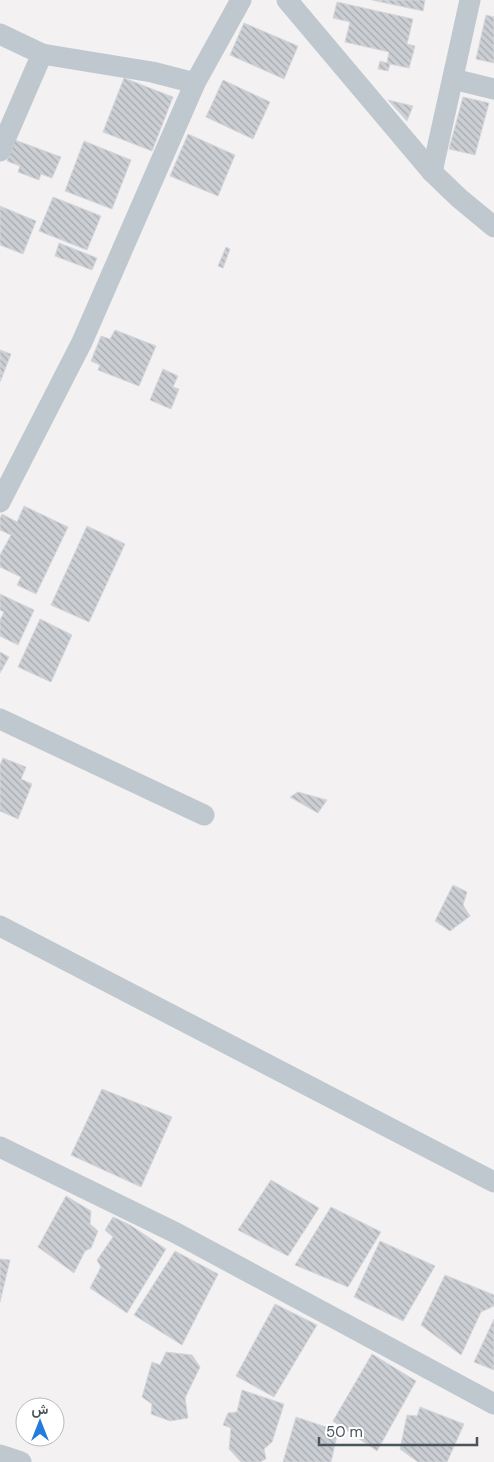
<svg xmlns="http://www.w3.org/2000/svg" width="494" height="1462" viewBox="0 0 494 1462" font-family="'DM Sans',Vazirmatn,sans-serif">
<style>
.building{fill:url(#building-back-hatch);stroke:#d5d7dc}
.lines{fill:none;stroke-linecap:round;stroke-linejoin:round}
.minor{stroke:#bfc8ce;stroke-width:21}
</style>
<defs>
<pattern id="building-back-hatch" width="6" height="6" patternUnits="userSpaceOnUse" patternTransform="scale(1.25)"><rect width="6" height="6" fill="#cbced3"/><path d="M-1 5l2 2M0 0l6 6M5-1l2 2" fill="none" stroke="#a7aaae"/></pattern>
</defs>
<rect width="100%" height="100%" fill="#f3f1f1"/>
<g class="building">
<path d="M 372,0 L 425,0 L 423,11 Z"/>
<path d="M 337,2 L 413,19 L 407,44 L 415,46 L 409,68 L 390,64 L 388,71 L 378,69 L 380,61 L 387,63 L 389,52 L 345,42 L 350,22 L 333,18 Z"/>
<path d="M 486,15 L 494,17 L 494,63 L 476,59 Z"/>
<path d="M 244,23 L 298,46 L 284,79 L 230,55 Z"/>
<path d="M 124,78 L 173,97 L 152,151 L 103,132 Z"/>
<path d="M 223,80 L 270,102 L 253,139 L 206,117 Z"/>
<path d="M 463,97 L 489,103 L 475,155 L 449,149 Z"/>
<path d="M 388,100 L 413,106 L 407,121 Z"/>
<path d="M 188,134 L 235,155 L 218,196 L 170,176 Z"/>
<path d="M 15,140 L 61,157 L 52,178 L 41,174 L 39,180 L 18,172 L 20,166 L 7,161 Z"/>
<path d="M 84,141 L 131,160 L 112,209 L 65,191 Z"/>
<path d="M 53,197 L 101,216 L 87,250 L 39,231 Z"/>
<path d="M 0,206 L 36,221 L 23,254 L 0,245 Z"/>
<path d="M 59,243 L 97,258 L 92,270 L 55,256 Z"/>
<path d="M 226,247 L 230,249 L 223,268 L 218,266 Z"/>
<path d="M 115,330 L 156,346 L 139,386 L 98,370 L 100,365 L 91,361 L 101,336 L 110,339 Z"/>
<path d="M 0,350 L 11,354 L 0,382 Z"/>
<path d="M 163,369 L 178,376 L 173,387 L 179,389 L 171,409 L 150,400 Z"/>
<path d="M 24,506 L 68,527 L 36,594 L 17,585 L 21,577 L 0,567 L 0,555 L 11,535 L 0,530 L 0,518 L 2,514 L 17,522 Z"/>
<path d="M 87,526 L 125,544 L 89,622 L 51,605 Z"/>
<path d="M 0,594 L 34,610 L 18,645 L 0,636 L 0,620 L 4,612 L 0,610 Z"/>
<path d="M 40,619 L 72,635 L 51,682 L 18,667 Z"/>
<path d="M 0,652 L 9,657 L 0,673 Z"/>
<path d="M 3,758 L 26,767 L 21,779 L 32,784 L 18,819 L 0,811 L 0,765 Z"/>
<path d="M 298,792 L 327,800 L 318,813 L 290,797 Z"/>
<path d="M 453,885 L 467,892 L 463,905 L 470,916 L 450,931 L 435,921 Z"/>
<path d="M 102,1089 L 172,1117 L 141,1187 L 71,1155 Z"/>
<path d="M 271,1180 L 319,1208 L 288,1256 L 238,1230 Z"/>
<path d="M 66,1196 L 91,1211 L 90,1224 L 98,1231 L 91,1248 L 85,1251 L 74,1273 L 38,1247 Z"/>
<path d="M 331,1207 L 381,1232 L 348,1287 L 295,1265 Z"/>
<path d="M 113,1217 L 130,1225 L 166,1249 L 127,1313 L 90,1288 L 101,1267 L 97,1260 L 113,1237 L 105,1230 Z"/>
<path d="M 380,1241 L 435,1266 L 403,1321 L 354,1297 Z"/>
<path d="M 175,1251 L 218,1274 L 182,1345 L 134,1315 Z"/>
<path d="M 0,1259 L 10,1260 L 0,1302 Z"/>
<path d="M 445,1275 L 494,1295 L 494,1306 L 481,1312 L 461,1355 L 421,1325 Z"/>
<path d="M 275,1304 L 317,1325 L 274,1397 L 236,1376 Z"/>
<path d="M 494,1319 L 494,1370 L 474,1362 Z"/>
<path d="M 166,1352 L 192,1355 L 200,1367 L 185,1398 L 188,1418 L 170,1421 L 151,1414 L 152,1404 L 142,1397 L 152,1362 L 160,1365 Z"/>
<path d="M 372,1354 L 416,1381 L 377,1451 L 333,1421 Z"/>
<path d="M 242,1390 L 284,1404 L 272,1442 L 264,1449 L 266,1459 L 260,1462 L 241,1462 L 229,1449 L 231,1428 L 223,1425 L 228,1413 L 237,1412 Z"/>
<path d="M 420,1407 L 464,1424 L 447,1462 L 418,1462 L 400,1449 L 407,1415 L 417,1416 Z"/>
<path d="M 296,1417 L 338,1431 L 331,1462 L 283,1462 Z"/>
</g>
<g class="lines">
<g class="minor">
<path d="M 287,0 L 432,172 L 459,198 L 494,227"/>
<path d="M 0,34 L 42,54 L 152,72 L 195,83"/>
<path d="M 453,79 L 494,89"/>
<path d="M 0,151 L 42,54"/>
<path d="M 432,172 L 470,0"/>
<path d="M 0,502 L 82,342 L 195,83 L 241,0"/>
<path d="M 0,719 L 204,815"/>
<path d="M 0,926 L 494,1182"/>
<path d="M 0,1147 L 176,1233 L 494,1404"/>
<path d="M 0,1455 L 21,1462"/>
</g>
</g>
<g transform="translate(40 1422)"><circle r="24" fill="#ffffff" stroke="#b6bbbe"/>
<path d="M0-4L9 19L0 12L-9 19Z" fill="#237bdb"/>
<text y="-8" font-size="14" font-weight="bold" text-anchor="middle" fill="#49555d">ش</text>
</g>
<path d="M319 1437v8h158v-8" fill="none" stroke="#49555d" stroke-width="2.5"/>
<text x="326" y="1437" font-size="15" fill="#49555d" stroke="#ffffff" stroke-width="4" paint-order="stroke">50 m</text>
</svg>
